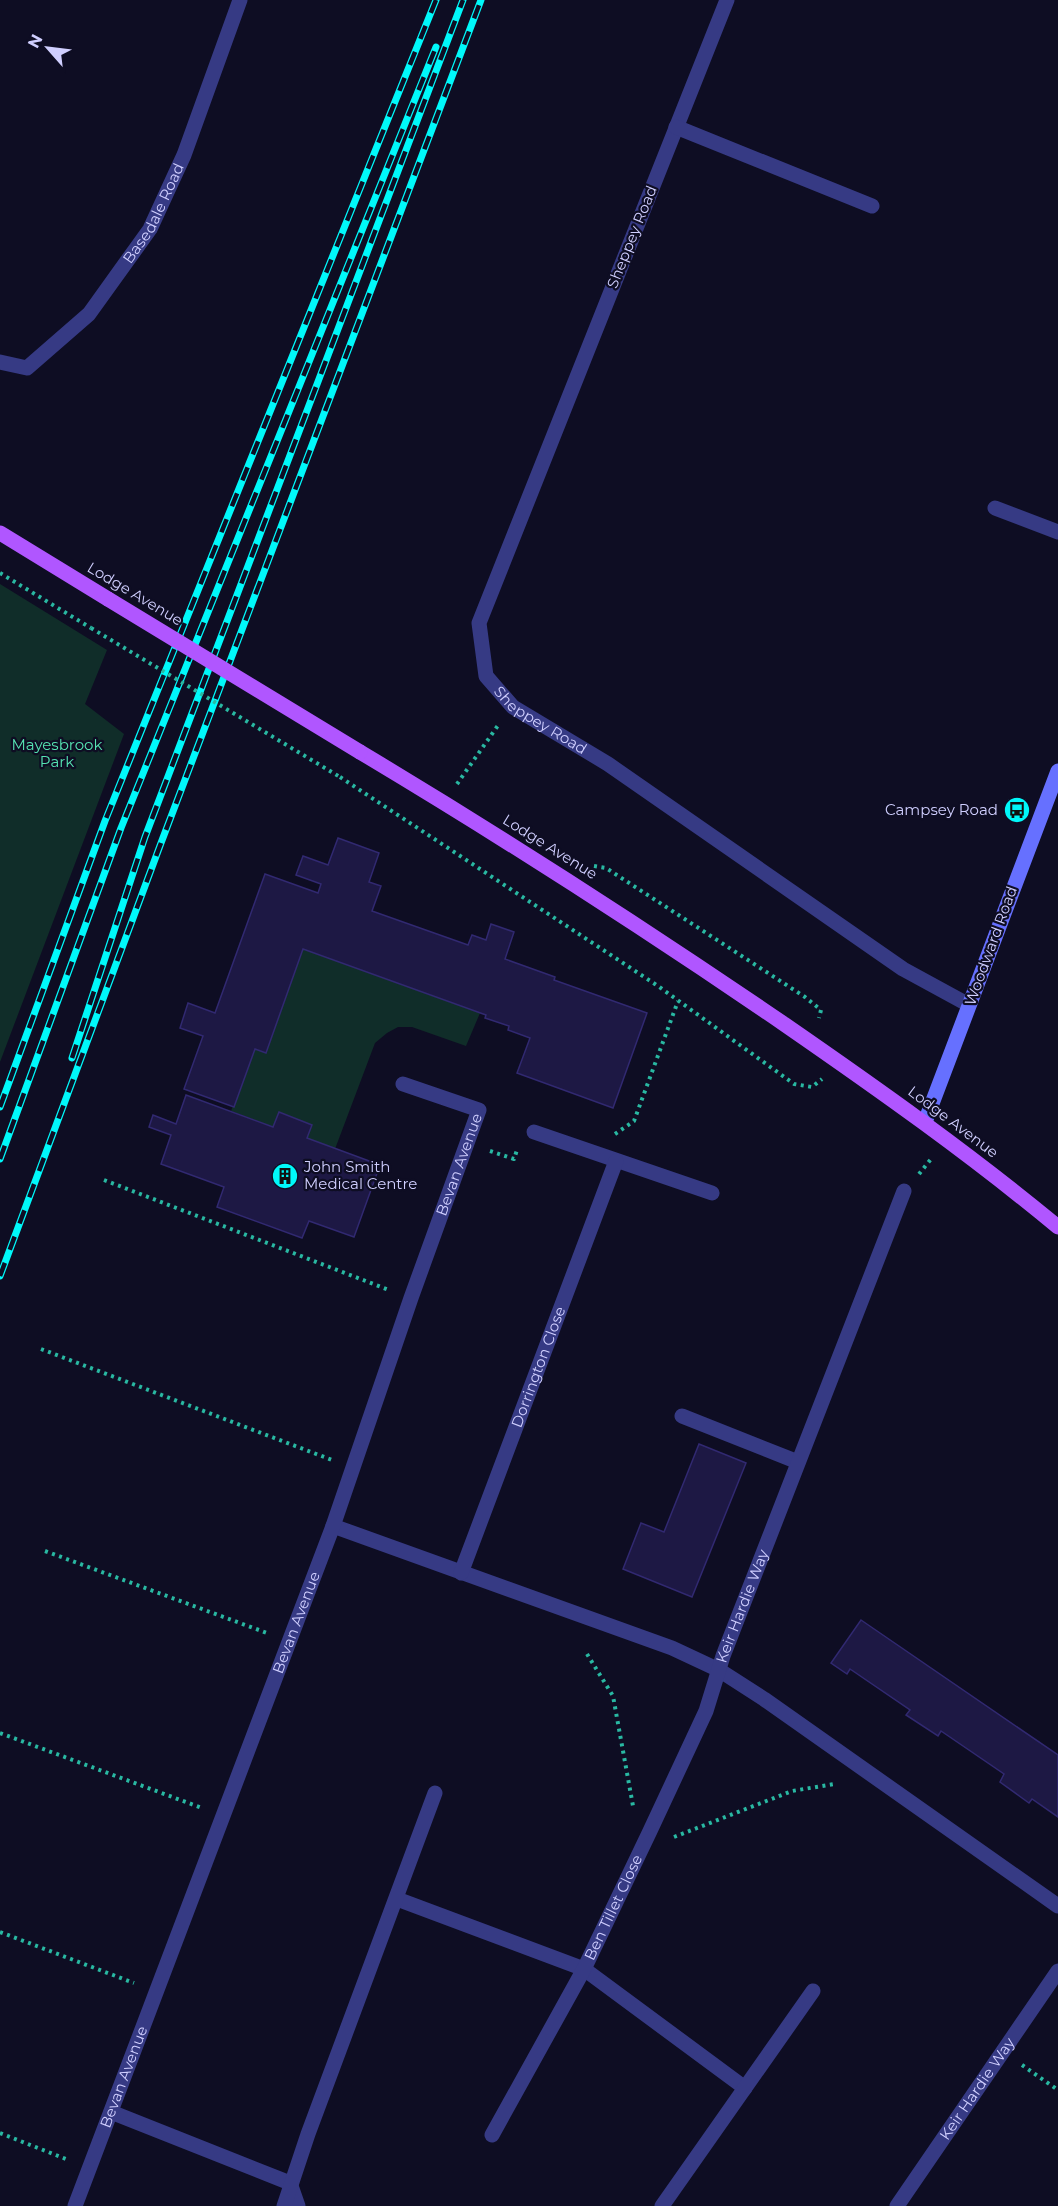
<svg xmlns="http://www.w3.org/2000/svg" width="1058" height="2206" viewBox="0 0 1058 2206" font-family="Montserrat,sans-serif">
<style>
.green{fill:#102d29}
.building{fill:#1d1844;stroke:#312971;stroke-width:1.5}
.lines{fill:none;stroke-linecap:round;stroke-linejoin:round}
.path{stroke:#29b8a2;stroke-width:4;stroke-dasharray:3 4.5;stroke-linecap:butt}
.lane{stroke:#363a84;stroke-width:15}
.street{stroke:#363a84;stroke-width:15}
.secondary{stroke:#6670ff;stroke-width:15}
.primary{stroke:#b056ff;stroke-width:15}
.rail-casing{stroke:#00f8fa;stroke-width:7}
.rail{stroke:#0e0d23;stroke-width:4.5;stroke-dasharray:14;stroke-linecap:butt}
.path-bridge{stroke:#29b8a2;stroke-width:4;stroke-dasharray:3 4.5;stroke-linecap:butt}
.primary-bridge{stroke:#b056ff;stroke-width:15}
.labels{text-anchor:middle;stroke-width:4.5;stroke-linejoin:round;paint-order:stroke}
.street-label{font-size:15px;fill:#d0cfff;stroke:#0e0d23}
.park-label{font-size:15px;fill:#56e4b3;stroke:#0e0d23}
.poi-label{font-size:15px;fill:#d0cfff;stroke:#0e0d23;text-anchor:end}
</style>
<rect width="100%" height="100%" fill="#0e0d23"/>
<g class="green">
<path d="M 0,584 L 107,650 L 85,704 L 124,734 L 0,1062 Z"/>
<path d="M 303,949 L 480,1013 L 466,1046 L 412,1027 L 398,1027 L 387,1033 L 375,1043 L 335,1149 L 307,1138 L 312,1125 L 279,1112 L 273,1127 L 231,1111 L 255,1049 L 266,1053 Z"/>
</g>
<g class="building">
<path d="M 338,838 L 379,853 L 369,882 L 381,886 L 372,911 L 468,945 L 472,935 L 486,940 L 491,924 L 514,932 L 505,959 L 555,977 L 554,980 L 647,1013 L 613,1108 L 517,1073 L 530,1038 L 508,1030 L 509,1026 L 485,1018 L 486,1015 L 303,949 L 266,1053 L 255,1049 L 234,1107 L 184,1089 L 203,1036 L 180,1028 L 188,1003 L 215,1013 L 265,874 L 318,893 L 321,884 L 296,875 L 303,856 L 328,865 Z"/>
<path d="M 186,1095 L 273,1127 L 279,1112 L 312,1125 L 307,1138 L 380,1165 L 354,1237 L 309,1221 L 302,1238 L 217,1207 L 224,1187 L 161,1164 L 171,1135 L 149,1127 L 153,1115 L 176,1124 Z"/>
<path d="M 699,1444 L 746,1463 L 692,1597 L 623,1569 L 641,1523 L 664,1532 Z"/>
<path d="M 861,1620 L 1058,1755 L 1058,1817 L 1032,1799 L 1029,1803 L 1000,1782 L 1004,1774 L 941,1731 L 938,1736 L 906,1715 L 910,1710 L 850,1669 L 847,1674 L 831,1663 Z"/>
</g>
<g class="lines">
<g class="path">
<path d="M 0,573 L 91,628"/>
<path d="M 340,777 L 658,986 L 794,1084 L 812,1087 L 822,1079"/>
<path d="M 457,784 L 499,724"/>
<path d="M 594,866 L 606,868 L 805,997 L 821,1010 L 819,1018"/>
<path d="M 615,1134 L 634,1121 L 678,1001"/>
<path d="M 490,1151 L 514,1159 L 517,1150"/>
<path d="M 919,1174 L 931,1159"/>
<path d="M 104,1180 L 389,1290"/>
<path d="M 41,1349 L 332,1460"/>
<path d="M 45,1551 L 267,1633"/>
<path d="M 587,1654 L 613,1696 L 633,1806"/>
<path d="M 0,1733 L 202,1808"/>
<path d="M 674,1837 L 792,1791 L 834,1784"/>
<path d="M 0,1932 L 134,1983"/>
<path d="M 1022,2065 L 1058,2090"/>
<path d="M 0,2133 L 66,2159"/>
</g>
<g class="lane">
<path d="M 682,1416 L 798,1462"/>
<path d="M 397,1899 L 584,1969 L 745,2088"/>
<path d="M 111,2112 L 290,2183 L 298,2206"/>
<path d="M 284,2206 L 308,2134 L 435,1793"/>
<path d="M 662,2206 L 813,1991"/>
</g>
<g class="street">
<path id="s1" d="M 727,0 L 479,623 L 486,676 L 513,707 L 608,764 L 903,969 L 969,1005"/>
<path d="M 676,127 L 872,206"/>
<path id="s2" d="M 0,362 L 27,368 L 89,314 L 150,229 L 184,155 L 240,0"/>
<path d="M 995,508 L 1058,532"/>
<path d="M 534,1132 L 712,1193"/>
<path d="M 333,1526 L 672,1648 L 719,1670 L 764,1699 L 1058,1906"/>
<path id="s3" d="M 461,1573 L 616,1161"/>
<path id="s4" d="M 492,2135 L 584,1969 L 650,1831 L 706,1711 L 723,1656 L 904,1191"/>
<path id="s5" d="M 75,2206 L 333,1526 L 411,1298 L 479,1110 L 403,1084"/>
<path id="s6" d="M 897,2206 L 1058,1971"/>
</g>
<path class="secondary" d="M 925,1122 L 1058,771"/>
<g class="primary">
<path d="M 0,533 L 108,599"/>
<path d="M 360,752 C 504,838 645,929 784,1024 C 878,1089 970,1154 1058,1227"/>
</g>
<g class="rail-casing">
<g id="rail">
<path d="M 72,1058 L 145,837 L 463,0"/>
<path d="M 0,1107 L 105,821 L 436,0"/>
<path d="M 0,1159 L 121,828 L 436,47"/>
<path d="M 0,1276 L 161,843 L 481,0"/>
</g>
</g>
<use href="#rail" class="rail"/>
<path class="path-bridge" d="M 91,628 L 340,777"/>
<path class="primary-bridge" d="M 108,599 L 360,752"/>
</g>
<defs>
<g id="bus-disc" transform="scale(1.35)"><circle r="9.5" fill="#00f8fa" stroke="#0e0d23"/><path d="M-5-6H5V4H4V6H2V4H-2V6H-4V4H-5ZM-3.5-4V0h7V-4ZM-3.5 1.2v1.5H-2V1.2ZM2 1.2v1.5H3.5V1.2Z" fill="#111"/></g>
<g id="building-disc" transform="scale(1.35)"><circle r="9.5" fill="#00f8fa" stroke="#0e0d23"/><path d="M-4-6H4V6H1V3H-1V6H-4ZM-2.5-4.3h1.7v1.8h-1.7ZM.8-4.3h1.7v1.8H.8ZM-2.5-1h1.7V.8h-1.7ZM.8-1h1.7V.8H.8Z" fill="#111"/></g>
</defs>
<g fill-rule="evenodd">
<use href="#bus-disc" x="1017" y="810"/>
<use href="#building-disc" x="285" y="1176"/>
</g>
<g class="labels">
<g class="street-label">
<text dy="5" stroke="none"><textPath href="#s2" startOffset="230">Basedale Road</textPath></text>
<text transform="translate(632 237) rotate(-68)" y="5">Sheppey Road</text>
<text transform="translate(135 594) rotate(31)" y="5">Lodge Avenue</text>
<text dy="5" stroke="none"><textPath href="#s1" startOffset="795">Sheppey Road</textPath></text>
<text transform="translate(550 847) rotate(32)" y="5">Lodge Avenue</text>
<text transform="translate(991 946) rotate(-70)" y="5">Woodward Road</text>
<text transform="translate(953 1122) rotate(37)" y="5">Lodge Avenue</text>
<text dy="5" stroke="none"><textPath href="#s5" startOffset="1110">Bevan Avenue</textPath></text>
<text dy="5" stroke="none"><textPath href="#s3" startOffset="220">Dorrington Close</textPath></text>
<text dy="5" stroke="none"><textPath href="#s4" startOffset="586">Keir Hardie Way</textPath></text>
<text dy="5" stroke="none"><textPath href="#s5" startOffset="624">Bevan Avenue</textPath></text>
<text dy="5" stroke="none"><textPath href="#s4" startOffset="258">Ben Tillet Close</textPath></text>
<text dy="5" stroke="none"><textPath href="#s5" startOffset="138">Bevan Avenue</textPath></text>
<text dy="5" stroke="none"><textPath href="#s6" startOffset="142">Keir Hardie Way</textPath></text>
</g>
<g class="park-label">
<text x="57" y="750">Mayesbrook<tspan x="57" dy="17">Park</tspan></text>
</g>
<g class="poi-label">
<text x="998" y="815">Campsey Road</text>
<text x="304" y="1172" text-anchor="start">John Smith<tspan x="304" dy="17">Medical Centre</tspan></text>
</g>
</g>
<g transform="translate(48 48) rotate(298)" stroke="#0e0d23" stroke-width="4.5" paint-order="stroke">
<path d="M0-4.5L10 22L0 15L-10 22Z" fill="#d0cfff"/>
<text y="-9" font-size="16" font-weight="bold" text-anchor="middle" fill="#d0cfff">N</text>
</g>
</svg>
